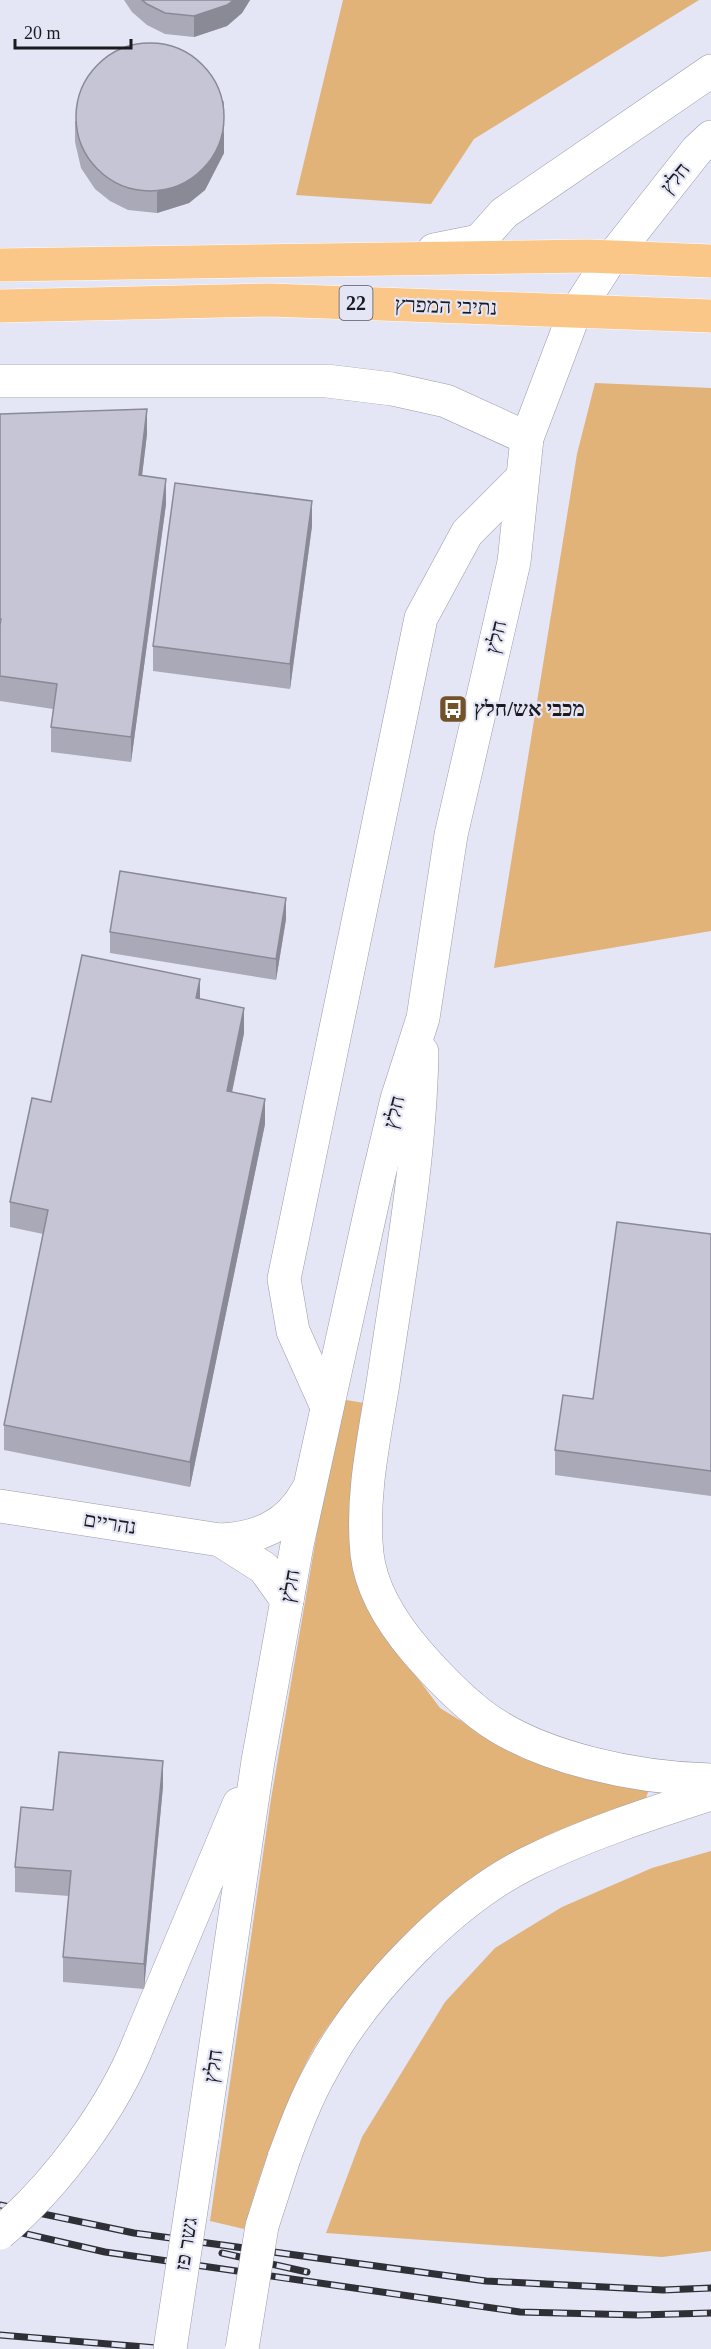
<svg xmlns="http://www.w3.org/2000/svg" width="711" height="2349" viewBox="0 0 711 2349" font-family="'Times New Roman',Heebo,serif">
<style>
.green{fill:#e1b378}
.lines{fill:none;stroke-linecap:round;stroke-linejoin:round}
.minor-casing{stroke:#9a9baa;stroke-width:34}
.minor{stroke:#fff;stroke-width:33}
.rail-casing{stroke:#2f2f36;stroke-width:7}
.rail{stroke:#e4e5f5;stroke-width:4.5;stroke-dasharray:14;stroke-linecap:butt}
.minor-bridge-casing{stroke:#9a9baa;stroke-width:34;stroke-linecap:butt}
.highway-bridge-casing{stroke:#fff;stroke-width:34;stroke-linecap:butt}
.minor-bridge{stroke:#fff;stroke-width:33}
.highway-bridge{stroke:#fac788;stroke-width:33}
.wall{fill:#a9a9b8}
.shaded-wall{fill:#8a8a96}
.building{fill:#c5c5d6;stroke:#8a8a96;stroke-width:1.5}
.labels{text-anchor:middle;stroke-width:4.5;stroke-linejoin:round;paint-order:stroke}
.shield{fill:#e4e5f5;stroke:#575760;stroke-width:1.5}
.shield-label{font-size:20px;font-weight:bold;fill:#1a1a20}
.street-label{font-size:21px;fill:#1a1a20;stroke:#e4e5f5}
.poi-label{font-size:21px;font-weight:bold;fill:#1a1a20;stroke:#e4e5f5;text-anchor:start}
</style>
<rect width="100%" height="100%" fill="#e4e5f5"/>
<g class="green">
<path d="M 343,0 L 699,0 L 474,139 L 431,204 L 296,195 Z"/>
<path d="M 595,383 L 711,388 L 711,931 L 494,968 L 577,454 Z"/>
<path d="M 340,1399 L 364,1403 L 356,1504 L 405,1661 L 440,1708 L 522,1758 L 649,1789 L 645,1801 C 527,1833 458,1878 376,1969 C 349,1998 324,2027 306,2063 C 280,2116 260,2172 244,2229 L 210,2221 L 271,1799 Z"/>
<path d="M 711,1851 L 711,2251 L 662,2257 L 326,2233 L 362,2137 L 445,2002 L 495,1948 L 562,1907 L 652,1868 Z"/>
</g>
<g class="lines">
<g class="minor-casing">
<g id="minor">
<path d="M 434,250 L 479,241 L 504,213 L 711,71"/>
<path d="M 0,381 L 327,381 L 392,389 L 446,401 L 527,438"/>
<path d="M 422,1052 C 420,1163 399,1274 383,1383 C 374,1439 361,1497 367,1554 C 371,1589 393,1624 416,1651 C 435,1673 456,1695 480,1714 C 538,1759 639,1778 711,1780"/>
<path d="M 327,1407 L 293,1331 L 284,1279 L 421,618 L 467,533 L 521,479"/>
<path d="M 0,1506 L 220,1540 C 258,1538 288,1526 307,1491"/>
<path d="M 220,1540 L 264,1568 L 287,1600"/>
<path d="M 140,2040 L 239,1804"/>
<path d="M 202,2138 L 258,1761 L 297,1545 L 375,1191 L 397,1099 L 423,1018 L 451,835 L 514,562 L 527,438 L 573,317 L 607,264 L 697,150 L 711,137"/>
<path d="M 284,2158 C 295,2128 306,2098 322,2070 C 363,1993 450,1902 528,1863 C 587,1834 649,1814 711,1794"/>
</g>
</g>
<use href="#minor" class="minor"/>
<g class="rail-casing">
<g id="rail">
<path d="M 0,2205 L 134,2233 L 486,2281 L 663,2290 L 711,2288"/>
<path d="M 0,2228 L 105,2252 L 520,2312 L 639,2315 L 711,2313"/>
<path d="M 222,2253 L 307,2272"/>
<path d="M 0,2335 L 169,2349"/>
</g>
</g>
<use href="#rail" class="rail"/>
<g class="minor-bridge-casing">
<g id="minor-bridge">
<path d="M 0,2233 C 57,2184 113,2109 140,2040"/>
<path d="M 170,2349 L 202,2138"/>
<path d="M 242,2349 L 262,2226 L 284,2158"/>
</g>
</g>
<g class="highway-bridge-casing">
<g id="highway-bridge">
<path d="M 0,265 L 588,256 L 711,261"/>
<path d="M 0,306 L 270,300 L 711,316"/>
</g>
</g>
<use href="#minor-bridge" class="minor-bridge"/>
<use href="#highway-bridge" class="highway-bridge"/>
</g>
<g class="wall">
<path d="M 124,0 L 250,0 L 242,13 L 227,26 L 194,37 L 165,34 L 147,25 L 132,12 Z"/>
<path d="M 224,101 L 224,153 L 205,190 L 189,203 L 157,213 L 128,210 L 110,201 L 95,189 L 81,168 L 75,142 L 75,121 Z"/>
<path d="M 0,414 L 147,434 L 142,476 L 166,504 L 131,762 L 51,752 L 51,727 L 53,709 L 0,701 Z"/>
<path d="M 312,526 L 290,689 L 153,671 L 153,646 Z"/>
<path d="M 286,919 L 276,980 L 110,953 L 110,932 Z"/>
<path d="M 200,999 L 244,1033 L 232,1092 L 265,1124 L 190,1487 L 4,1450 L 4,1425 L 43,1234 L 10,1227 L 10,1202 L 51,1102 Z"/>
<path d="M 711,1234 L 711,1496 L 555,1475 L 555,1450 Z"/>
<path d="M 163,1786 L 144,1989 L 63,1982 L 63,1957 L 69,1896 L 15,1892 L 15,1867 L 53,1810 Z"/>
</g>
<g class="shaded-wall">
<path d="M 234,0 L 250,0 L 242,13 L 227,26 L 194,37 L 194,16 Z"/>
<path d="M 224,132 L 224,153 L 205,190 L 189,203 L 157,213 L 157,192 Z"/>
<path d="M 147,409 L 147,434 L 139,500 L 139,475 Z"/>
<path d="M 166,479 L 166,504 L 131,762 L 131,737 Z"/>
<path d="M 312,501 L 312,526 L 290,689 L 290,664 Z"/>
<path d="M 286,898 L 286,919 L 276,980 L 276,959 Z"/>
<path d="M 200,979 L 200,1004 L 196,998 Z"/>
<path d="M 244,1008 L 244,1033 L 227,1116 L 227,1091 Z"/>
<path d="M 265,1099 L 265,1124 L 190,1487 L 190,1462 Z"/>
<path d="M 163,1761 L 163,1786 L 144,1989 L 144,1964 Z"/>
</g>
<g class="building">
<path d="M 142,0 L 234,0 L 227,5 L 194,16 L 165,13 L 147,4 Z"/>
<circle cx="150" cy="117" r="74"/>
<path d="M 147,409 L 139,475 L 166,479 L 131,737 L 51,727 L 57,684 L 0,676 L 0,625 L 1,619 L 0,619 L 0,414 Z"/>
<path d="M 175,483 L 312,501 L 290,664 L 153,646 Z"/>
<path d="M 120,871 L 286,898 L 276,959 L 110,932 Z"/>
<path d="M 82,955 L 200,979 L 196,998 L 244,1008 L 227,1091 L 265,1099 L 190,1462 L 4,1425 L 48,1210 L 10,1202 L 32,1098 L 51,1102 Z"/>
<path d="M 617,1222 L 711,1234 L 711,1471 L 555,1450 L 563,1395 L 593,1399 Z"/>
<path d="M 59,1752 L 163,1761 L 144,1964 L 63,1957 L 71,1871 L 15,1867 L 21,1807 L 53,1810 Z"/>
</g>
<defs>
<g id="bus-square" transform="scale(1.5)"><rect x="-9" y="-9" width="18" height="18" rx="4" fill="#725228" stroke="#e4e5f5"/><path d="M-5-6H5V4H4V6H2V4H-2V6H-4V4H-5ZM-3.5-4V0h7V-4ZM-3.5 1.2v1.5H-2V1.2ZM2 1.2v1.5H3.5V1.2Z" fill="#fff"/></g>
</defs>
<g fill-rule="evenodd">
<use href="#bus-square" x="453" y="709"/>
</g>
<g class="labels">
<rect class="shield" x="339.5" y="286" width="33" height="34" rx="4.5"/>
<g class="shield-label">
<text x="356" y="310">22</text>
</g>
<g class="street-label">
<text transform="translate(675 178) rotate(-51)" y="7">חלץ</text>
<text transform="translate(446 306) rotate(2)" y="7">נתיבי המפרץ</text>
<text transform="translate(496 637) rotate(-77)" y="7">חלץ</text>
<text transform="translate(394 1112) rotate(-76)" y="7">חלץ</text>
<text transform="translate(110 1523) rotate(9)" y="7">נהריים</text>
<text transform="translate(290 1586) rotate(-80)" y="7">חלץ</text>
<text transform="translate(213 2066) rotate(-82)" y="7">חלץ</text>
<text transform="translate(186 2244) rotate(-81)" y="7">גשר פז</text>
</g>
<g class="poi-label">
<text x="474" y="716">מכבי אש/חלץ</text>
</g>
</g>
<path d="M15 39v9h116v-9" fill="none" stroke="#1a1a20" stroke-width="3"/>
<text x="24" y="39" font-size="18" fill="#1a1a20" stroke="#e4e5f5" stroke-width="4.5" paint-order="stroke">20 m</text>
</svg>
